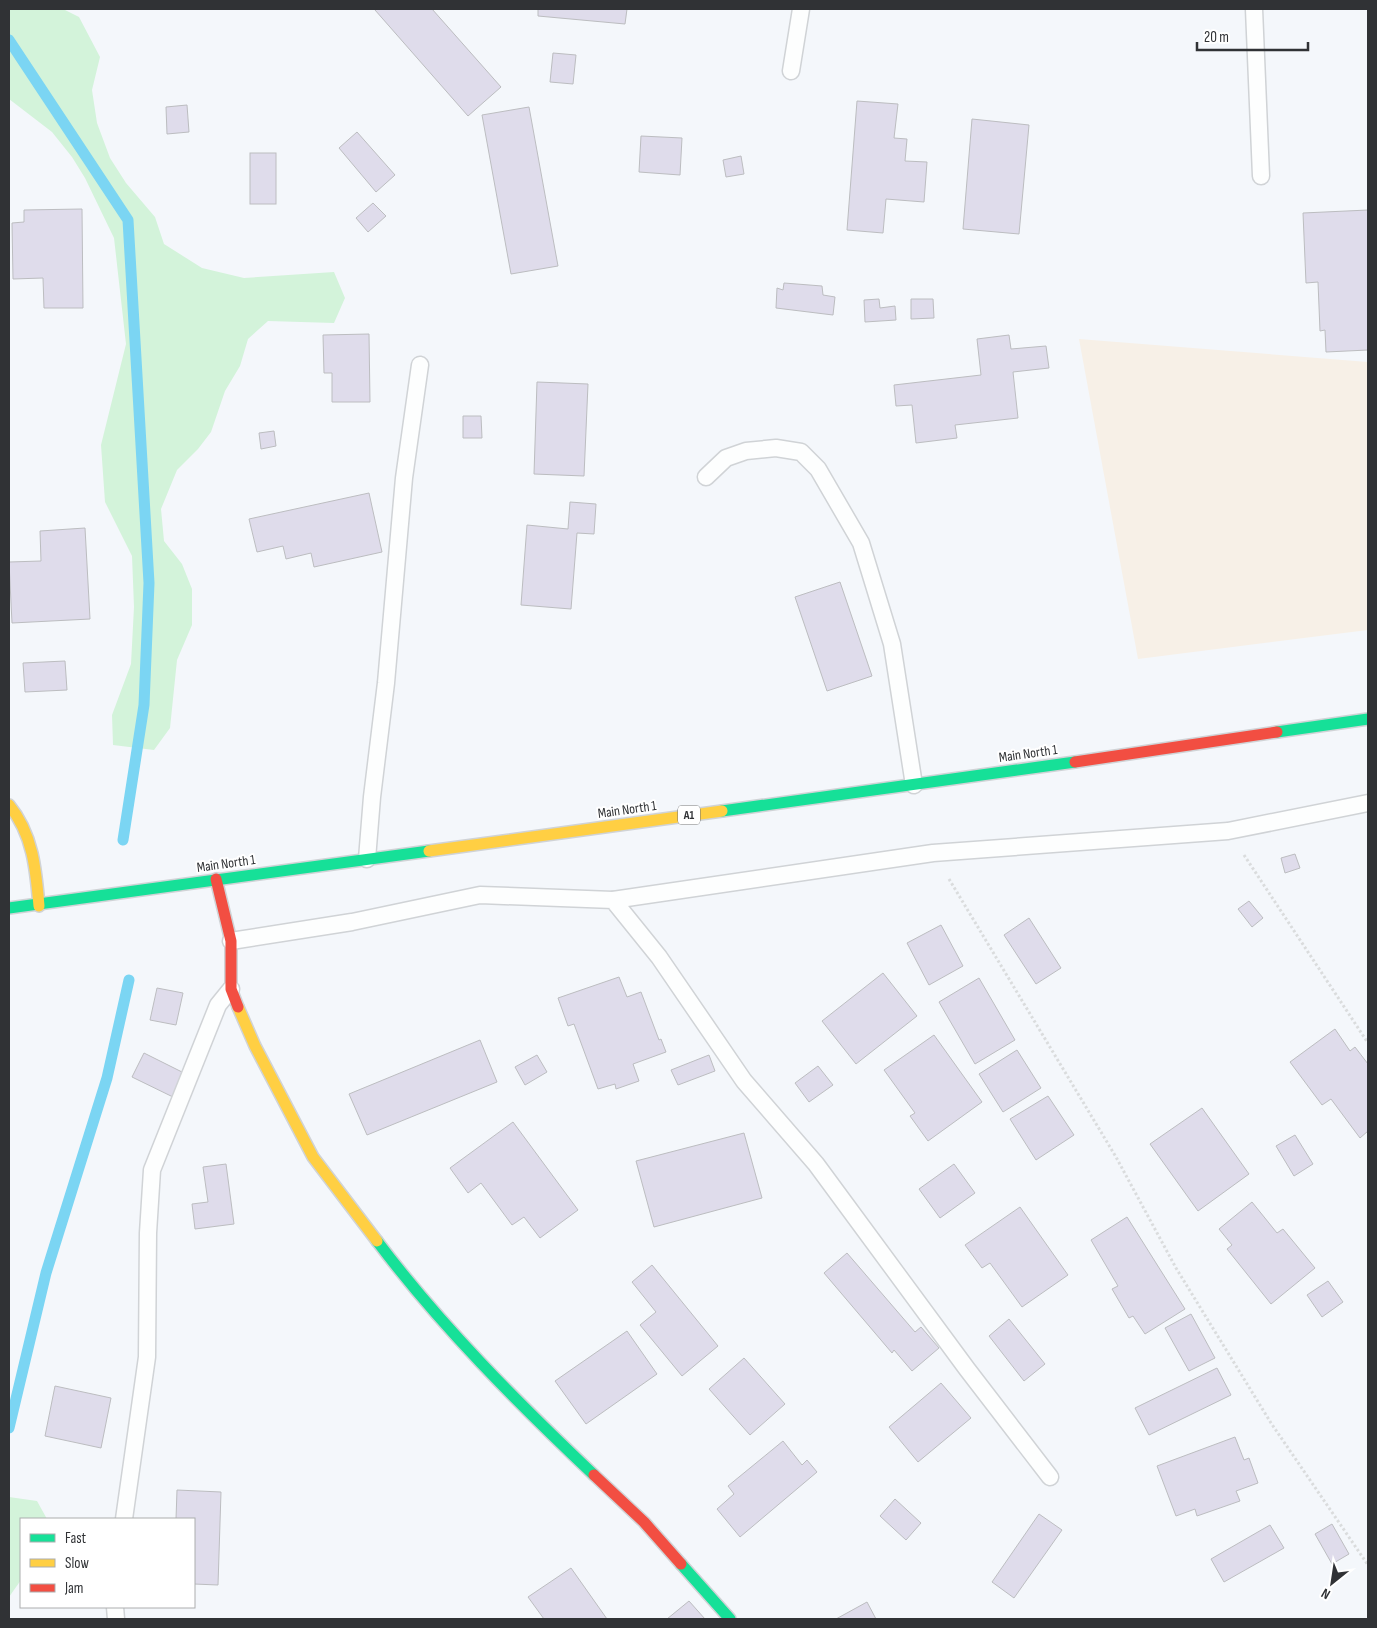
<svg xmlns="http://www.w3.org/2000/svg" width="1377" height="1628" viewBox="0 0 1377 1628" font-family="'Sofia Sans Condensed',sans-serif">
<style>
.industrial{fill:#f7f0e7}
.green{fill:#d3f3da}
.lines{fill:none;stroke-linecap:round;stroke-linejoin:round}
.stream{stroke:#7bd5f3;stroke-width:11}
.building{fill:#dfdceb;stroke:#bcbdc0}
.lane-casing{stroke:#d0d3d6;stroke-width:19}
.fast-casing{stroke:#d0d3d6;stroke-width:14}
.slow-casing{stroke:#d0d3d6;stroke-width:14}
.jam-casing{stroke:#d0d3d6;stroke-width:14}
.path{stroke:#dadcdd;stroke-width:3;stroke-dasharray:2.5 2.5;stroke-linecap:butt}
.lane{stroke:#fdfefe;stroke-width:16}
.fast{stroke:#16e098;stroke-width:11}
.slow{stroke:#ffcf43;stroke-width:11}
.jam{stroke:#f24e42;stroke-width:11}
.labels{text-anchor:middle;stroke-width:4;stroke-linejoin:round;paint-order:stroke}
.shield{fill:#fff;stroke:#6e7072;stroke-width:1}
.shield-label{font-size:12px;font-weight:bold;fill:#303235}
.street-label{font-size:14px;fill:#303235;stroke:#fff}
</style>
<rect width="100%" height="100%" fill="#f4f7fb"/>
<path class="industrial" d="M 1079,339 L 1368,362 L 1368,630 L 1138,659 Z"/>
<g class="green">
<path d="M 9,9 L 63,9 L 79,17 L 100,57 L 92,90 L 97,123 L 110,158 L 126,183 L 155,217 L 164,244 L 202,268 L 244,278 L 334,272 L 345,298 L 334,323 L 268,321 L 248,339 L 240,366 L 225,391 L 211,432 L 198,449 L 177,470 L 161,509 L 164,541 L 182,564 L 192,589 L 192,625 L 177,660 L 170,728 L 154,750 L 113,745 L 112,715 L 131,664 L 134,607 L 132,556 L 105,502 L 101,445 L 126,344 L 114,238 L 85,178 L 72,157 L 52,132 L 9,99 Z"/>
<path d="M 9,1497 L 37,1501 L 47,1519 L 21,1519 L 21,1580 L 9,1597 Z"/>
</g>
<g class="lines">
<g class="stream">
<path d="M 9,40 L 128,220 L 149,583 L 144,705 L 123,840"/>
<path d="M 9,1428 L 46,1273 L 107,1078 L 129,980"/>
</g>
</g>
<g class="building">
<path d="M 377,9 L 432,9 L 501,87 L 468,116 L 375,10 Z"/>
<path d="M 538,9 L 627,9 L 625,24 L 538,16 Z"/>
<path d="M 553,53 L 576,55 L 573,84 L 550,82 Z"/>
<path d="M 857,101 L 898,104 L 894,138 L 907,139 L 905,161 L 927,162 L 924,202 L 886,199 L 883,233 L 847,230 Z"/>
<path d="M 187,105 L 189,132 L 167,134 L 166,107 Z"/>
<path d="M 529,107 L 558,266 L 511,274 L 482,115 Z"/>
<path d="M 972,119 L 1029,125 L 1019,234 L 963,229 Z"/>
<path d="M 357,132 L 395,175 L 376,192 L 339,148 Z"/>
<path d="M 641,136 L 682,138 L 680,175 L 639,172 Z"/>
<rect x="250" y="153" width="26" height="51"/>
<path d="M 741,156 L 744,174 L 726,177 L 723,160 Z"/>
<path d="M 373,203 L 386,216 L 368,232 L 356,218 Z"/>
<path d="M 82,209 L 83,308 L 44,308 L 43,278 L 13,279 L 12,223 L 24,222 L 24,210 Z"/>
<path d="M 1368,210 L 1368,350 L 1326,352 L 1325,330 L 1320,331 L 1318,282 L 1306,283 L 1303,213 Z"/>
<path d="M 784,283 L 822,286 L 823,295 L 835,297 L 833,315 L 776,308 L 777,288 L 783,290 Z"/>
<path d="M 879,299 L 880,308 L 895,306 L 896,320 L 865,322 L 864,300 Z"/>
<path d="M 911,299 L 933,299 L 934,318 L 911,319 Z"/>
<path d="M 369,334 L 370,402 L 332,402 L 332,373 L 324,373 L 323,335 Z"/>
<path d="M 1009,335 L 1011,349 L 1046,346 L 1049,368 L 1013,372 L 1018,418 L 955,425 L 957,438 L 916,443 L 912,405 L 896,406 L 894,385 L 981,375 L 977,339 Z"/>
<path d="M 537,382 L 588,384 L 584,476 L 534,474 Z"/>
<path d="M 463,416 L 481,416 L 482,438 L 463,438 Z"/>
<path d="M 274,431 L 276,446 L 261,449 L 259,433 Z"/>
<path d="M 369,493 L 382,552 L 314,567 L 311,553 L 286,559 L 283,546 L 257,552 L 249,519 Z"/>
<path d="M 570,502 L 596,504 L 594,534 L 577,533 L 571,609 L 521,605 L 527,525 L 568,529 Z"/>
<path d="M 85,528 L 90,619 L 12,623 L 9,562 L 41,561 L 40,531 Z"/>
<path d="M 840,582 L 872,676 L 827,691 L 795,597 Z"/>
<path d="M 65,661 L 67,690 L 25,692 L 23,663 Z"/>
<path d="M 1295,854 L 1300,868 L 1285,873 L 1281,858 Z"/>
<path d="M 1249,901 L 1263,918 L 1252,927 L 1238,909 Z"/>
<path d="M 1029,918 L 1061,968 L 1036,984 L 1004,935 Z"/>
<path d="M 941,925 L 963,966 L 929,985 L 907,943 Z"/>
<path d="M 883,973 L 917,1016 L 856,1064 L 822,1021 Z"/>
<path d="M 619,977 L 627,997 L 641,992 L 659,1040 L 661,1039 L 666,1052 L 633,1064 L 639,1081 L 616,1089 L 615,1084 L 598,1089 L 574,1024 L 568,1026 L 558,998 Z"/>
<path d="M 979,978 L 1015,1040 L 975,1064 L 939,1002 Z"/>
<path d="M 157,988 L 183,993 L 176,1025 L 150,1020 Z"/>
<path d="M 1335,1029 L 1350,1051 L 1355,1047 L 1368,1064 L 1368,1131 L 1360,1138 L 1331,1099 L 1322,1105 L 1290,1062 Z"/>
<path d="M 934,1035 L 982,1102 L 928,1141 L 910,1116 L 915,1113 L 884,1070 Z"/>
<path d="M 480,1040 L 497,1082 L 367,1135 L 349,1094 Z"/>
<path d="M 1017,1050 L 1041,1088 L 1003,1112 L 979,1074 Z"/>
<path d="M 144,1053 L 184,1073 L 173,1097 L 132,1077 Z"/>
<path d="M 537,1055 L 547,1072 L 525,1085 L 515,1067 Z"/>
<path d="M 709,1055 L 715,1071 L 678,1085 L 671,1070 Z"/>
<path d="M 818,1066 L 833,1085 L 809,1102 L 795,1083 Z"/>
<path d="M 1048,1096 L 1074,1135 L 1036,1160 L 1010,1119 Z"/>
<path d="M 1202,1108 L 1249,1174 L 1198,1211 L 1150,1144 Z"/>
<path d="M 513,1122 L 578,1210 L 540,1238 L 524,1217 L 512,1225 L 481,1183 L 468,1193 L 450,1168 Z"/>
<path d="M 744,1133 L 762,1198 L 654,1227 L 636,1161 Z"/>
<path d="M 1295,1135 L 1313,1164 L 1294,1176 L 1276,1146 Z"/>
<path d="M 226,1164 L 234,1224 L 195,1229 L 192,1204 L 208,1202 L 203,1167 Z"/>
<path d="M 954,1164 L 975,1193 L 940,1218 L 919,1189 Z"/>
<path d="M 1252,1202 L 1277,1233 L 1283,1229 L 1315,1268 L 1271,1304 L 1227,1249 L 1232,1245 L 1219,1229 Z"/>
<path d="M 1020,1207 L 1068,1275 L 1022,1307 L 990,1263 L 982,1268 L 965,1245 Z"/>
<path d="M 1127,1217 L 1185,1309 L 1145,1334 L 1133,1316 L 1129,1318 L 1112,1289 L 1118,1286 L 1091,1240 Z"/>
<path d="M 847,1253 L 915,1332 L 921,1327 L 939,1348 L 912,1371 L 894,1350 L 892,1353 L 824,1273 Z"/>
<path d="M 652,1265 L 718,1346 L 682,1376 L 640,1325 L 656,1312 L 632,1282 Z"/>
<path d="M 1328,1281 L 1343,1302 L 1322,1317 L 1307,1295 Z"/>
<path d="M 1191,1314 L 1215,1358 L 1189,1371 L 1165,1328 Z"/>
<path d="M 1009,1319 L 1045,1364 L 1024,1381 L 989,1336 Z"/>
<path d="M 627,1331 L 657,1374 L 586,1424 L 555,1381 Z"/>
<path d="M 744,1358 L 785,1404 L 750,1435 L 709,1389 Z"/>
<path d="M 1217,1368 L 1231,1395 L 1149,1435 L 1135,1408 Z"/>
<path d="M 941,1383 L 971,1418 L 918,1462 L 889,1427 Z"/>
<path d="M 55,1386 L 111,1398 L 101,1448 L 45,1436 Z"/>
<path d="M 1235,1437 L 1244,1460 L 1249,1458 L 1258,1483 L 1236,1491 L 1240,1501 L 1197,1516 L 1195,1509 L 1176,1516 L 1157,1466 Z"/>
<path d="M 783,1441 L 802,1465 L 807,1460 L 817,1472 L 740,1537 L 717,1509 L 734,1494 L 728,1486 Z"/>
<path d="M 177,1490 L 221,1492 L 218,1585 L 194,1584 L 194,1519 L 176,1519 Z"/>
<path d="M 895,1499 L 921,1523 L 906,1540 L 880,1516 Z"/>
<path d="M 1039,1514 L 1062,1530 L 1014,1598 L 992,1582 Z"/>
<path d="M 1332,1524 L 1349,1554 L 1332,1564 L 1315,1534 Z"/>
<path d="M 1270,1525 L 1284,1548 L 1224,1582 L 1211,1559 Z"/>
<path d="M 571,1568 L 607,1619 L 544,1619 L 528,1597 Z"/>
<path d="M 689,1601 L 705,1619 L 667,1619 Z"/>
<path d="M 867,1602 L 876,1619 L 836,1619 Z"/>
</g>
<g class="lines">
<g class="lane-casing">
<g id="lane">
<path d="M 1254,9 L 1261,176"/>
<path d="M 791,71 L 801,9"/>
<path d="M 706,477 L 726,458 L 746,451 L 776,448 L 801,452 L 818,469 L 861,543 L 892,644 L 914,785"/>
<path d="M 367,859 L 372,797 L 386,683 L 404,478 L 420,365"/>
<path d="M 613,900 L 933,853 L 1228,831 L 1368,803"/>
<path d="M 231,941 L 352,922 L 480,895 L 613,900 L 659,957 L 744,1081 L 816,1164 L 967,1369 L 1050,1477"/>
<path d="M 124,1519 L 147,1357 L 148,1233 L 152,1170 L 218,1005 L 231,989"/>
<path d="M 115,1607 L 116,1619"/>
</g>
</g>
<g class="fast-casing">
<g id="fast">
<path d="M 1277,732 L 1368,719"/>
<path d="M 722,811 L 1075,762"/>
<path d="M 9,908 L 429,851"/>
<path d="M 377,1241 C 441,1326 517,1402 594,1475"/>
<path d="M 681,1564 L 730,1619"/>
</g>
</g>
<g class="slow-casing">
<g id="slow">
<path d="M 9,805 C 33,834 36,870 39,906"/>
<path d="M 429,851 L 722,811"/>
<path d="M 238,1007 L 255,1046 L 313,1157 L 377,1241"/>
</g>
</g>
<g class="jam-casing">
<g id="jam">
<path d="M 1075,762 L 1277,732"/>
<path d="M 216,879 L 231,941 L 231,989 L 238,1007"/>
<path d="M 594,1475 L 644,1522 L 681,1564"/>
</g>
</g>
<g class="path">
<path d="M 1244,855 L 1368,1043"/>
<path d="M 949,879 L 1116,1157 L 1176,1268 L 1271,1423 L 1368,1565"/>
</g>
<use href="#lane" class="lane"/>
<use href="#fast" class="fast"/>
<use href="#slow" class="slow"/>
<use href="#jam" class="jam"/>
</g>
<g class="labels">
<rect class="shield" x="678" y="805.5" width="22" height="19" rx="4"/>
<g class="shield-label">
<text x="689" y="819">A1</text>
</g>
<g class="street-label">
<text transform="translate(1028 753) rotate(-8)" y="5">Main North 1</text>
<text transform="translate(627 809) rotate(-8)" y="5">Main North 1</text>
<text transform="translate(226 863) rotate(-8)" y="5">Main North 1</text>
</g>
</g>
<rect width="1377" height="1628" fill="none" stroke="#303235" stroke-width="20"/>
<rect x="20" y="1518" width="175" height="90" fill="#ffffff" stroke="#acadae"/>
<rect x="30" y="1534" width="25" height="8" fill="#16e098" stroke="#acadae"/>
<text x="65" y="1543" font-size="15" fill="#303235">Fast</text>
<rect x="30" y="1559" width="25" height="8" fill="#ffcf43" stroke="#acadae"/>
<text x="65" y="1568" font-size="15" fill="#303235">Slow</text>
<rect x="30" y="1584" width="25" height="8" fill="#f24e42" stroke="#acadae"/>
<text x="65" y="1593" font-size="15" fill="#303235">Jam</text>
<g transform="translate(1332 1583) rotate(210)" stroke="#ffffff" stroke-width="4" paint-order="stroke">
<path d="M0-4L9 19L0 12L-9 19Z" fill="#303235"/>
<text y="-8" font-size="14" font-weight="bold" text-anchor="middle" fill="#303235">N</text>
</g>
<path d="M1197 42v8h111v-8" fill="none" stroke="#303235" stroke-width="2.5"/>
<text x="1204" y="42" font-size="15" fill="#303235" stroke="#ffffff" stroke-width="4" paint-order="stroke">20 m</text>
</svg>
